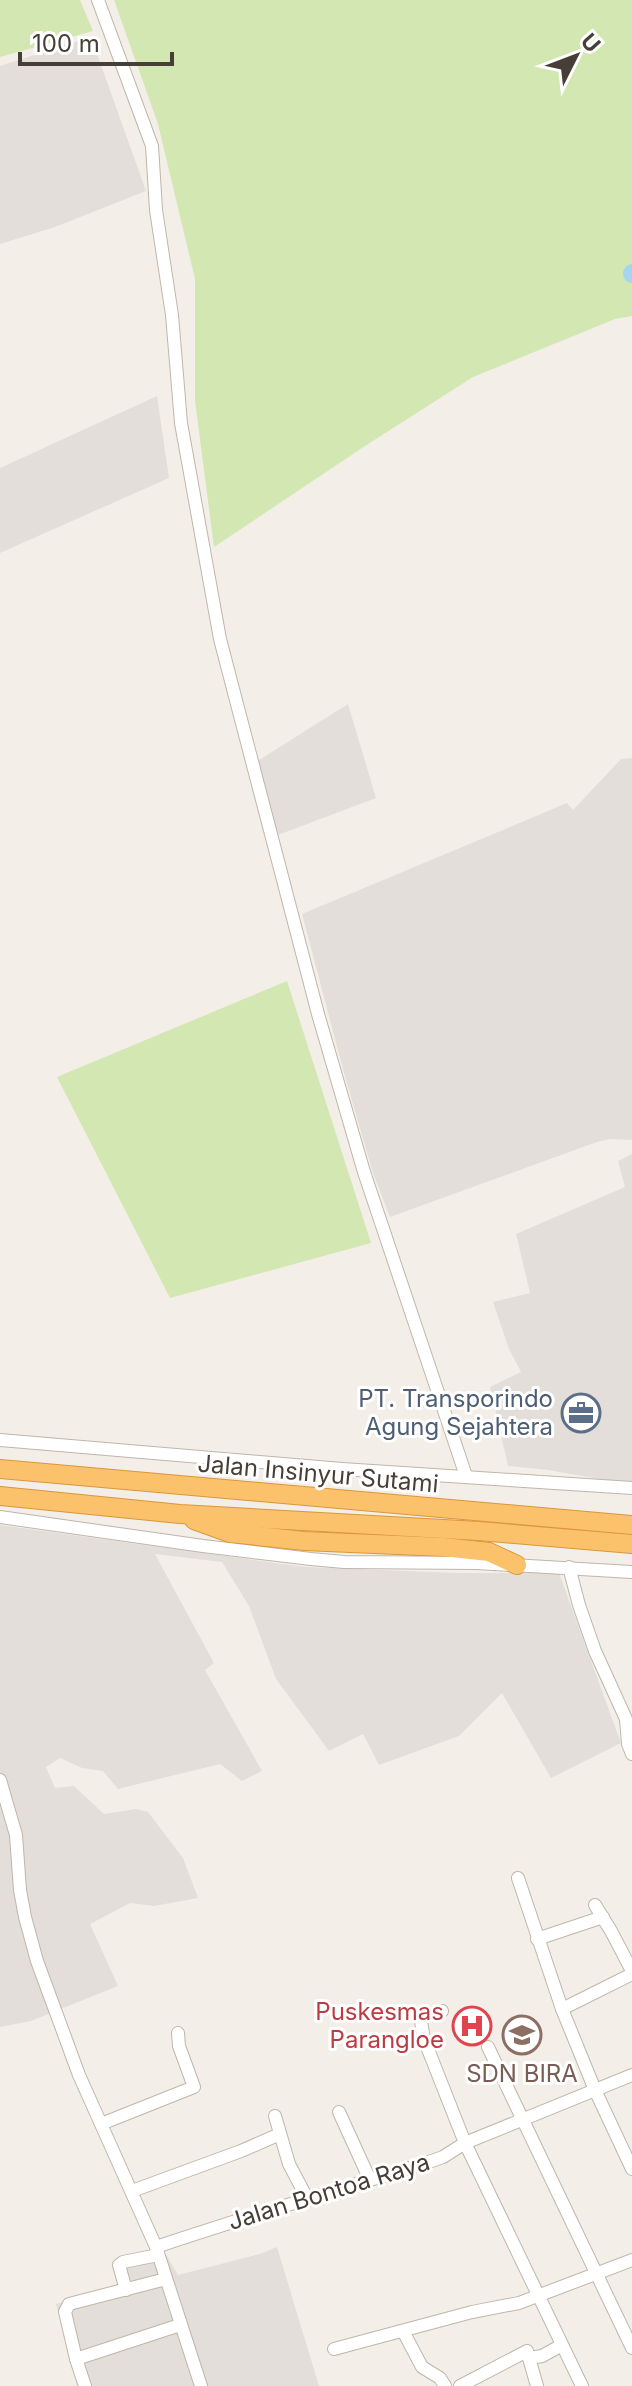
<svg xmlns="http://www.w3.org/2000/svg" width="632" height="2386" viewBox="0 0 632 2386" font-family="Inter,sans-serif">
<style>
.industrial{fill:#e3ded9}
.green{fill:#d2e7b1}
.lines{fill:none;stroke-linecap:round;stroke-linejoin:round}
.river{stroke:#a5d6ef;stroke-width:18}
.minor-casing{stroke:#bfb6aa;stroke-width:14}
.highway-casing{stroke:#da963b;stroke-width:20}
.minor{stroke:#fff;stroke-width:12}
.highway{stroke:#fbc26b;stroke-width:18}
.labels{text-anchor:middle;stroke-width:6;stroke-linejoin:round;paint-order:stroke}
.service-label{font-size:24px;fill:#4e5e75;stroke:#fff;text-anchor:end}
.street-label{font-size:24px;fill:#473f37;stroke:#fff}
.health-label{font-size:24px;fill:#be3a42;stroke:#fff;text-anchor:end}
.education-label{font-size:24px;fill:#785e54;stroke:#fff}
</style>
<rect width="100%" height="100%" fill="#f3efe8"/>
<g class="industrial">
<path d="M 91,37 L 146,191 L 55,227 L 0,244 L 0,66 Z"/>
<path d="M 157,396 L 169,478 L 0,553 L 0,468 Z"/>
<path d="M 348,704 L 376,798 L 278,835 L 256,762 Z"/>
<path d="M 632,758 L 632,1140 L 610,1139 L 597,1142 L 390,1217 L 373,1173 L 344,1073 L 302,914 L 567,803 L 573,810 L 621,759 Z"/>
<path d="M 632,1154 L 632,1482 L 605,1480 L 548,1470 L 508,1466 L 490,1387 L 521,1372 L 509,1349 L 493,1302 L 530,1293 L 516,1234 L 625,1187 L 618,1161 Z"/>
<path d="M 0,1525 L 305,1567 L 457,1573 L 559,1573 L 621,1743 L 551,1778 L 502,1693 L 459,1736 L 379,1765 L 363,1734 L 329,1751 L 276,1679 L 249,1606 L 222,1562 L 155,1554 L 214,1663 L 205,1670 L 262,1771 L 242,1781 L 220,1764 L 118,1789 L 103,1771 L 82,1768 L 60,1758 L 46,1767 L 55,1788 L 74,1786 L 104,1814 L 136,1809 L 148,1812 L 183,1858 L 198,1898 L 154,1906 L 130,1903 L 90,1924 L 118,1986 L 31,2021 L 0,2027 Z"/>
<path d="M 277,2247 L 319,2386 L 77,2386 L 56,2304 L 118,2284 L 114,2270 L 167,2256 L 178,2275 L 260,2254 Z"/>
</g>
<g class="green">
<path d="M 0,0 L 80,0 L 93,31 L 0,57 Z"/>
<path d="M 114,0 L 632,0 L 632,316 L 615,319 L 473,377 L 365,446 L 214,547 L 195,401 L 195,279 L 158,124 Z"/>
<path d="M 287,981 L 371,1243 L 170,1298 L 57,1077 Z"/>
</g>
<g class="lines">
<path class="river" d="M 632,273 L 632,274"/>
<g class="minor-casing">
<g id="minor">
<path d="M 98,0 L 152,146 L 156,210 L 172,315 L 181,423 L 220,639 L 318,1014 L 364,1172 L 466,1476"/>
<path d="M 0,1440 L 342,1469 L 632,1488"/>
<path d="M 0,1517 L 203,1546 L 311,1559 L 344,1562 L 477,1563 L 632,1572"/>
<path d="M 569,1567 L 579,1605 L 595,1651 L 626,1719 L 628,1744 L 632,1754"/>
<path d="M 0,1780 L 16,1835 L 20,1890 L 25,1917 L 37,1961 L 79,2075 L 156,2247 L 201,2386"/>
<path d="M 518,1878 L 562,2009 L 595,2090 L 632,2169"/>
<path d="M 595,1905 L 611,1931 L 632,1971"/>
<path d="M 537,1939 L 603,1917"/>
<path d="M 562,2009 L 632,1974"/>
<path d="M 442,2011 L 425,2016 L 421,2021 L 424,2039 L 465,2143 L 582,2386"/>
<path d="M 488,2047 L 632,2348"/>
<path d="M 339,2112 L 370,2180"/>
<path d="M 275,2116 L 289,2164 L 308,2200"/>
<path d="M 101,2124 L 194,2087 L 179,2046 L 178,2033"/>
<path d="M 132,2191 L 241,2151 L 280,2134"/>
<path d="M 156,2247 C 244,2217 334,2191 423,2164 L 443,2157 L 465,2143 L 632,2075"/>
<path d="M 126,2290 L 119,2265 L 123,2262 L 158,2255"/>
<path d="M 403,2331 L 422,2367 L 440,2378 L 445,2386"/>
<path d="M 334,2349 L 472,2312 L 519,2303 L 632,2260"/>
<path d="M 529,2358 L 542,2356 L 562,2345"/>
<path d="M 76,2359 L 65,2312 L 69,2304 L 166,2279"/>
<path d="M 85,2386 L 76,2359 L 180,2325"/>
<path d="M 460,2386 L 527,2351 L 537,2386"/>
</g>
</g>
<g class="highway-casing">
<g id="highway">
<path d="M 0,1469 L 632,1525"/>
<path d="M 0,1496 L 180,1514 L 479,1531 L 632,1544"/>
<path d="M 194,1520 L 230,1533 L 304,1541 L 443,1547 L 489,1552 L 517,1565"/>
</g>
</g>
<use href="#minor" class="minor"/>
<use href="#highway" class="highway"/>
</g>
<defs>
<g id="office-ring" transform="scale(2)"><circle r="9.5" fill="#fff" stroke="#5c6f8a" stroke-width="1.5"/><path d="M-6-3h4V-5.5h4V-3h4V5H-6ZM-1-4.5V-3h2v-1.5ZM-6 0V1H6V0Z" fill="#5c6f8a"/></g>
<g id="hospital-ring" transform="scale(2)"><circle r="9.5" fill="#fff" stroke="#e0444e" stroke-width="1.5"/><path d="M-5-5h3v3.5h4V-5h3V5h-3V1.5h-4V5h-3Z" fill="#e0444e"/></g>
<g id="school-ring" transform="scale(2)"><circle r="9.5" fill="#fff" stroke="#8d6e63" stroke-width="1.5"/><path d="M0-5L7-2L0 1L-7-2ZM-4 1L0 2.5L4 1V4Q0 6-4 4Z" fill="#8d6e63"/></g>
</defs>
<g fill-rule="evenodd">
<use href="#office-ring" x="581" y="1413"/>
<use href="#hospital-ring" x="472" y="2026"/>
<use href="#school-ring" x="522" y="2035"/>
</g>
<g class="labels">
<g class="service-label">
<text x="553" y="1407">PT. Transporindo<tspan x="553" dy="28">Agung Sejahtera</tspan></text>
</g>
<g class="street-label">
<text transform="translate(318 1474) rotate(5)" y="8">Jalan Insinyur Sutami</text>
<text transform="translate(329 2192) rotate(-17)" y="8">Jalan Bontoa Raya</text>
</g>
<g class="health-label">
<text x="444" y="2020">Puskesmas<tspan x="444" dy="28">Parangloe</tspan></text>
</g>
<g class="education-label">
<text x="522" y="2082">SDN BIRA</text>
</g>
</g>
<g transform="translate(576 56) rotate(48)" stroke="#ffffff" stroke-width="6" paint-order="stroke">
<path d="M0-6L14 30L0 20L-14 30Z" fill="#473f37"/>
<text y="-12" font-size="22" font-weight="bold" text-anchor="middle" fill="#473f37">U</text>
</g>
<path d="M20 52v12h152v-12" fill="none" stroke="#473f37" stroke-width="4"/>
<text x="32" y="52" font-size="24" fill="#473f37" stroke="#ffffff" stroke-width="6" paint-order="stroke">100 m</text>
</svg>
